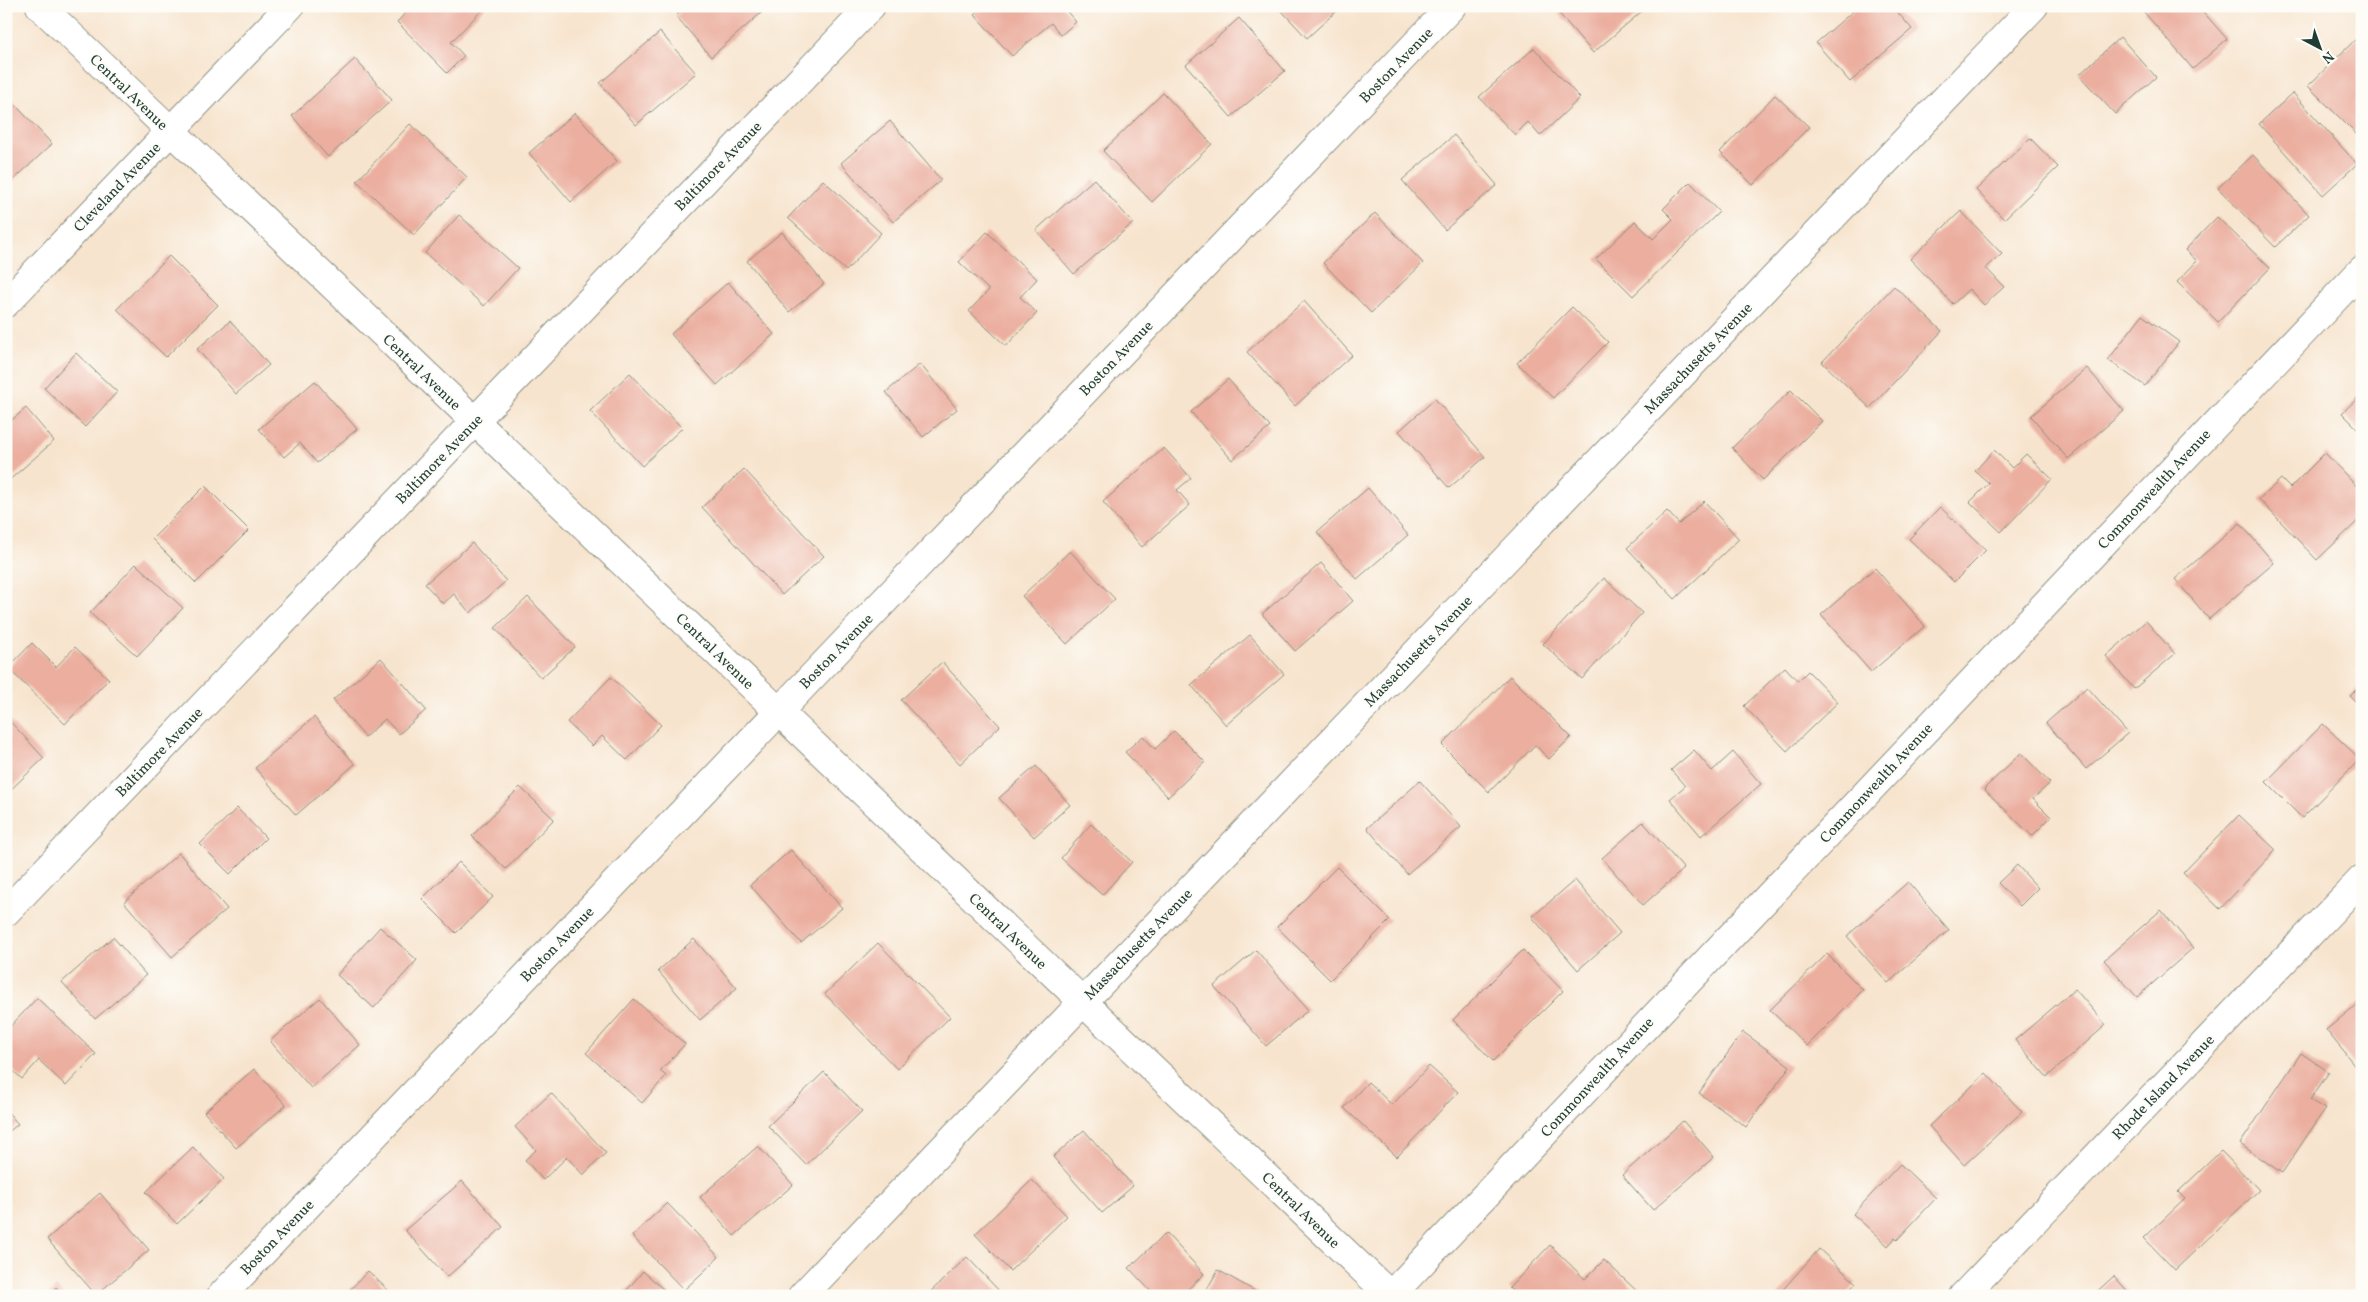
<svg xmlns="http://www.w3.org/2000/svg" width="2368" height="1302" viewBox="0 0 2368 1302" font-family="Vollkorn,serif">
<style>
.building{fill:#ebae9f}
.lines{fill:none;stroke-linecap:round;stroke-linejoin:round}
.minor-casing{stroke:#8b9081;stroke-width:30}
.minor{stroke:#fff;stroke-width:28}
.labels{text-anchor:middle;stroke-width:4;stroke-linejoin:round;paint-order:stroke}
.street-label{font-size:15px;fill:#1f3d34;stroke:#fdfcf7}
</style>
<rect width="100%" height="100%" fill="#fdfcf7"/>
<filter id="ink" filterUnits="userSpaceOnUse"><feTurbulence type="fractalNoise" baseFrequency=".02" numOctaves="2"/><feDisplacementMap in="SourceGraphic" scale="10" xChannelSelector="R" yChannelSelector="G"/><feConvolveMatrix kernelMatrix="1 2 1 2 8 2 1 2 1" color-interpolation-filters="sRGB"/></filter>
<filter id="wash" filterUnits="userSpaceOnUse"><feTurbulence type="fractalNoise" baseFrequency=".0096" numOctaves="4" result="noise"/><feDisplacementMap in="SourceGraphic" scale="20" xChannelSelector="R" yChannelSelector="G"/><feGaussianBlur stdDeviation="1.12" result="paint"/><feColorMatrix in="noise" values="0 0 0 0 0 0 0 0 0 0 0 0 0 0 0 0 0 1.4 0 .05"/><feComposite in="paint" operator="in"/></filter>
<g filter="url(#wash)">
<rect width="100%" height="100%" fill="#f7e4ce"/>
<g id="blocks">
<g class="building">
<path d="M 412,6 L 486,6 L 451,42 L 464,56 L 447,73 L 397,22 Z"/>
<path d="M 687,6 L 769,6 L 711,57 L 676,16 Z"/>
<path d="M 983,6 L 1062,6 L 1076,22 L 1061,35 L 1051,23 L 1012,56 L 974,14 Z"/>
<path d="M 1282,6 L 1342,6 L 1307,38 L 1279,8 Z"/>
<path d="M 1563,6 L 1648,6 L 1593,53 L 1557,11 Z"/>
<path d="M 1859,6 L 1892,6 L 1912,29 L 1850,82 L 1816,43 Z"/>
<path d="M 2151,6 L 2198,6 L 2227,39 L 2193,69 L 2144,12 Z"/>
<path d="M 1239,18 L 1285,71 L 1231,117 L 1186,65 Z"/>
<path d="M 660,32 L 696,73 L 636,125 L 600,83 Z"/>
<path d="M 2362,33 L 2362,140 L 2308,86 Z"/>
<path d="M 2120,37 L 2156,77 L 2115,114 L 2079,75 Z"/>
<path d="M 1534,48 L 1580,98 L 1540,136 L 1528,122 L 1515,135 L 1479,97 Z"/>
<path d="M 355,59 L 392,100 L 328,157 L 292,116 Z"/>
<path d="M 1163,93 L 1212,144 L 1152,202 L 1103,151 Z"/>
<path d="M 2293,93 L 2357,164 L 2323,195 L 2259,124 Z"/>
<path d="M 6,95 L 52,144 L 6,187 Z"/>
<path d="M 1775,95 L 1809,127 L 1753,185 L 1720,152 Z"/>
<path d="M 575,113 L 617,161 L 571,202 L 529,153 Z"/>
<path d="M 890,121 L 941,180 L 893,222 L 841,163 Z"/>
<path d="M 410,124 L 467,177 L 414,235 L 357,181 Z"/>
<path d="M 1454,135 L 1497,185 L 1445,230 L 1402,180 Z"/>
<path d="M 2030,138 L 2058,167 L 2004,219 L 1976,190 Z"/>
<path d="M 2253,155 L 2309,215 L 2275,247 L 2218,188 Z"/>
<path d="M 1094,179 L 1133,223 L 1074,274 L 1036,230 Z"/>
<path d="M 823,180 L 881,233 L 846,271 L 788,218 Z"/>
<path d="M 1690,182 L 1719,212 L 1633,296 L 1596,259 L 1635,221 L 1653,239 L 1673,219 L 1663,209 Z"/>
<path d="M 1961,211 L 2002,254 L 1986,268 L 2004,287 L 1984,305 L 1969,289 L 1953,304 L 1910,259 Z"/>
<path d="M 1375,213 L 1423,263 L 1371,313 L 1323,263 Z"/>
<path d="M 459,215 L 518,268 L 484,306 L 425,253 Z"/>
<path d="M 2217,217 L 2270,268 L 2218,322 L 2177,282 L 2197,261 L 2185,250 Z"/>
<path d="M 782,232 L 824,284 L 789,312 L 747,261 Z"/>
<path d="M 987,232 L 1037,279 L 1020,297 L 1037,313 L 1006,346 L 969,311 L 989,290 L 959,262 Z"/>
<path d="M 169,256 L 218,305 L 166,357 L 117,309 Z"/>
<path d="M 728,282 L 774,334 L 717,385 L 671,334 Z"/>
<path d="M 1894,286 L 1942,331 L 1870,408 L 1822,362 Z"/>
<path d="M 1304,301 L 1352,355 L 1295,406 L 1247,352 Z"/>
<path d="M 1572,307 L 1608,342 L 1553,398 L 1517,363 Z"/>
<path d="M 2142,315 L 2179,342 L 2145,386 L 2108,360 Z"/>
<path d="M 230,321 L 269,365 L 236,394 L 197,349 Z"/>
<path d="M 76,353 L 117,392 L 85,427 L 44,388 Z"/>
<path d="M 920,364 L 957,409 L 923,437 L 886,392 Z"/>
<path d="M 2087,368 L 2124,411 L 2068,459 L 2031,416 Z"/>
<path d="M 630,373 L 682,428 L 642,466 L 590,411 Z"/>
<path d="M 1228,379 L 1270,427 L 1232,460 L 1191,412 Z"/>
<path d="M 315,381 L 357,429 L 317,463 L 300,443 L 284,457 L 259,429 Z"/>
<path d="M 1791,390 L 1822,421 L 1763,480 L 1732,448 Z"/>
<path d="M 2362,394 L 2362,433 L 2342,413 Z"/>
<path d="M 1435,399 L 1485,457 L 1449,488 L 1399,431 Z"/>
<path d="M 26,408 L 54,441 L 6,483 L 6,425 Z"/>
<path d="M 1164,448 L 1191,478 L 1177,490 L 1190,505 L 1142,547 L 1103,502 Z"/>
<path d="M 1994,450 L 2012,468 L 2026,454 L 2052,479 L 2001,532 L 1970,502 L 1989,483 L 1975,471 Z"/>
<path d="M 2325,453 L 2362,492 L 2362,517 L 2317,560 L 2259,499 L 2281,479 L 2290,488 Z"/>
<path d="M 744,469 L 824,556 L 782,595 L 702,507 Z"/>
<path d="M 205,486 L 249,530 L 196,583 L 152,539 Z"/>
<path d="M 1368,488 L 1408,535 L 1357,579 L 1317,532 Z"/>
<path d="M 1704,501 L 1739,539 L 1675,599 L 1627,548 L 1667,511 L 1679,524 Z"/>
<path d="M 1940,507 L 1986,550 L 1954,582 L 1909,539 Z"/>
<path d="M 2240,523 L 2274,563 L 2209,619 L 2175,579 Z"/>
<path d="M 472,543 L 506,581 L 470,613 L 454,594 L 443,604 L 425,584 Z"/>
<path d="M 1070,551 L 1115,599 L 1067,644 L 1022,596 Z"/>
<path d="M 1321,563 L 1353,601 L 1295,651 L 1262,614 Z"/>
<path d="M 136,564 L 183,608 L 137,656 L 90,613 Z"/>
<path d="M 1875,568 L 1925,626 L 1871,672 L 1821,615 Z"/>
<path d="M 1604,578 L 1642,613 L 1582,679 L 1543,644 Z"/>
<path d="M 528,597 L 575,647 L 541,678 L 495,628 Z"/>
<path d="M 2146,621 L 2175,654 L 2134,689 L 2106,656 Z"/>
<path d="M 1250,635 L 1284,674 L 1226,725 L 1191,685 Z"/>
<path d="M 32,643 L 56,667 L 75,647 L 109,679 L 65,724 L 8,668 Z"/>
<path d="M 381,658 L 426,710 L 399,734 L 385,719 L 365,737 L 333,700 Z"/>
<path d="M 942,662 L 1000,726 L 960,764 L 901,700 Z"/>
<path d="M 1785,667 L 1798,681 L 1808,671 L 1838,702 L 1787,751 L 1744,706 Z"/>
<path d="M 1510,676 L 1571,737 L 1549,759 L 1535,745 L 1489,792 L 1442,745 Z"/>
<path d="M 611,677 L 661,725 L 627,760 L 602,736 L 592,746 L 567,722 Z"/>
<path d="M 2362,684 L 2362,708 L 2350,696 Z"/>
<path d="M 2087,687 L 2128,733 L 2086,769 L 2046,723 Z"/>
<path d="M 6,717 L 44,758 L 6,794 Z"/>
<path d="M 314,717 L 355,764 L 296,815 L 255,768 Z"/>
<path d="M 2323,724 L 2360,759 L 2302,818 L 2266,782 Z"/>
<path d="M 1174,731 L 1205,762 L 1168,797 L 1125,752 L 1143,736 L 1155,749 Z"/>
<path d="M 1694,750 L 1712,771 L 1733,752 L 1761,784 L 1701,836 L 1670,799 L 1685,786 L 1671,770 Z"/>
<path d="M 2021,753 L 2050,783 L 2033,799 L 2051,817 L 2032,836 L 1984,789 Z"/>
<path d="M 1036,766 L 1070,805 L 1034,837 L 999,798 Z"/>
<path d="M 1420,781 L 1461,827 L 1407,874 L 1367,828 Z"/>
<path d="M 520,787 L 554,819 L 506,869 L 472,836 Z"/>
<path d="M 237,808 L 266,838 L 230,874 L 200,844 Z"/>
<path d="M 2239,815 L 2276,850 L 2220,909 L 2183,873 Z"/>
<path d="M 1643,822 L 1684,869 L 1643,905 L 1602,858 Z"/>
<path d="M 1091,824 L 1132,862 L 1102,895 L 1061,858 Z"/>
<path d="M 791,850 L 842,908 L 801,943 L 750,885 Z"/>
<path d="M 179,853 L 227,909 L 172,957 L 124,902 Z"/>
<path d="M 459,862 L 493,897 L 456,933 L 422,899 Z"/>
<path d="M 2017,865 L 2038,888 L 2020,906 L 1998,883 Z"/>
<path d="M 1337,867 L 1390,920 L 1330,980 L 1277,927 Z"/>
<path d="M 1575,880 L 1620,933 L 1578,970 L 1532,917 Z"/>
<path d="M 1908,882 L 1949,930 L 1888,983 L 1847,936 Z"/>
<path d="M 2161,910 L 2193,948 L 2137,997 L 2104,960 Z"/>
<path d="M 380,927 L 417,960 L 374,1008 L 337,975 Z"/>
<path d="M 113,937 L 146,975 L 95,1019 L 62,982 Z"/>
<path d="M 694,939 L 737,988 L 700,1020 L 658,971 Z"/>
<path d="M 878,943 L 950,1017 L 897,1069 L 825,994 Z"/>
<path d="M 1256,950 L 1308,1010 L 1266,1046 L 1214,986 Z"/>
<path d="M 1523,950 L 1563,991 L 1493,1061 L 1453,1020 Z"/>
<path d="M 1827,954 L 1863,990 L 1807,1046 L 1770,1010 Z"/>
<path d="M 2075,989 L 2106,1025 L 2047,1077 L 2015,1040 Z"/>
<path d="M 37,998 L 96,1054 L 66,1086 L 39,1060 L 22,1079 L 6,1064 L 6,1031 Z"/>
<path d="M 320,998 L 360,1045 L 311,1088 L 270,1041 Z"/>
<path d="M 634,999 L 685,1044 L 660,1071 L 666,1076 L 642,1103 L 586,1053 Z"/>
<path d="M 2362,1000 L 2362,1065 L 2357,1068 L 2326,1030 Z"/>
<path d="M 1743,1032 L 1790,1066 L 1746,1127 L 1699,1093 Z"/>
<path d="M 2301,1053 L 2329,1072 L 2310,1100 L 2325,1109 L 2282,1173 L 2240,1144 Z"/>
<path d="M 1429,1066 L 1458,1092 L 1397,1157 L 1344,1108 L 1368,1082 L 1392,1105 Z"/>
<path d="M 254,1069 L 286,1105 L 236,1148 L 204,1112 Z"/>
<path d="M 824,1072 L 862,1111 L 806,1165 L 768,1126 Z"/>
<path d="M 1986,1073 L 2022,1112 L 1964,1165 L 1929,1126 Z"/>
<path d="M 551,1093 L 606,1153 L 583,1175 L 567,1157 L 543,1180 L 525,1160 L 536,1150 L 515,1127 Z"/>
<path d="M 6,1110 L 18,1124 L 6,1134 Z"/>
<path d="M 1683,1121 L 1714,1157 L 1653,1210 L 1622,1175 Z"/>
<path d="M 1084,1130 L 1133,1186 L 1102,1213 L 1053,1157 Z"/>
<path d="M 758,1146 L 793,1185 L 734,1236 L 700,1197 Z"/>
<path d="M 193,1147 L 224,1179 L 177,1224 L 146,1192 Z"/>
<path d="M 2221,1151 L 2259,1190 L 2175,1270 L 2144,1238 L 2185,1199 L 2178,1192 Z"/>
<path d="M 1900,1164 L 1936,1198 L 1897,1240 L 1895,1238 L 1888,1246 L 1853,1214 Z"/>
<path d="M 1032,1180 L 1067,1216 L 1010,1271 L 975,1234 Z"/>
<path d="M 462,1181 L 503,1227 L 447,1277 L 405,1230 Z"/>
<path d="M 100,1193 L 149,1250 L 96,1295 L 47,1239 Z"/>
<path d="M 667,1203 L 719,1257 L 684,1290 L 632,1236 Z"/>
<path d="M 1166,1233 L 1204,1274 L 1181,1296 L 1155,1296 L 1129,1268 Z"/>
<path d="M 1550,1245 L 1585,1279 L 1604,1260 L 1642,1296 L 1518,1296 L 1509,1288 Z"/>
<path d="M 1819,1249 L 1856,1283 L 1844,1296 L 1777,1296 Z"/>
<path d="M 967,1257 L 1002,1294 L 1001,1296 L 926,1296 Z"/>
<path d="M 1218,1270 L 1260,1294 L 1259,1296 L 1203,1296 Z"/>
<path d="M 368,1271 L 394,1296 L 344,1296 Z"/>
<path d="M 643,1271 L 671,1296 L 622,1296 Z"/>
<path d="M 2114,1276 L 2132,1296 L 2092,1296 Z"/>
<path d="M 56,1287 L 64,1296 L 48,1296 Z"/>
</g>
</g>
</g>
<g filter="url(#ink)">
<use href="#blocks" fill-opacity="0" stroke="#8b9081" stroke-width="1"/>
<g class="lines">
<g class="minor-casing">
<g id="minor">
<path d="M 40,6 L 1391,1296"/>
<path d="M 6,303 L 290,6"/>
<path d="M 6,912 L 871,6"/>
<path d="M 221,1296 L 1452,6"/>
<path d="M 802,1296 L 2034,6"/>
<path d="M 1390,1296 L 2362,270"/>
<path d="M 1963,1296 L 2362,879"/>
</g>
</g>
<use href="#minor" class="minor"/>
</g>
</g>
<g class="labels">
<g class="street-label">
<text transform="translate(1396 65) rotate(-46)" y="5">Boston Avenue</text>
<text transform="translate(129 92) rotate(44)" y="5">Central Avenue</text>
<text transform="translate(718 166) rotate(-46)" y="5">Baltimore Avenue</text>
<text transform="translate(117 187) rotate(-46)" y="5">Cleveland Avenue</text>
<text transform="translate(1116 358) rotate(-46)" y="5">Boston Avenue</text>
<text transform="translate(1698 358) rotate(-46)" y="5">Massachusetts Avenue</text>
<text transform="translate(422 372) rotate(44)" y="5">Central Avenue</text>
<text transform="translate(439 459) rotate(-46)" y="5">Baltimore Avenue</text>
<text transform="translate(2154 489) rotate(-47)" y="5">Commonwealth Avenue</text>
<text transform="translate(715 651) rotate(44)" y="5">Central Avenue</text>
<text transform="translate(836 651) rotate(-46)" y="5">Boston Avenue</text>
<text transform="translate(1418 651) rotate(-46)" y="5">Massachusetts Avenue</text>
<text transform="translate(159 752) rotate(-46)" y="5">Baltimore Avenue</text>
<text transform="translate(1876 783) rotate(-47)" y="5">Commonwealth Avenue</text>
<text transform="translate(1008 931) rotate(44)" y="5">Central Avenue</text>
<text transform="translate(557 944) rotate(-46)" y="5">Boston Avenue</text>
<text transform="translate(1138 944) rotate(-46)" y="5">Massachusetts Avenue</text>
<text transform="translate(1597 1077) rotate(-47)" y="5">Commonwealth Avenue</text>
<text transform="translate(2163 1087) rotate(-46)" y="5">Rhode Island Avenue</text>
<text transform="translate(1301 1210) rotate(44)" y="5">Central Avenue</text>
<text transform="translate(277 1237) rotate(-46)" y="5">Boston Avenue</text>
</g>
</g>
<rect width="2368" height="1302" fill="none" stroke="#fdfcf7" stroke-width="25"/>
<g transform="translate(2320 48) rotate(139)" stroke="#fdfcf7" stroke-width="4" paint-order="stroke">
<path d="M0-4L9 19L0 12L-9 19Z" fill="#1f3d34"/>
<text y="-8" font-size="14" font-weight="bold" text-anchor="middle" fill="#1f3d34">N</text>
</g>
</svg>
